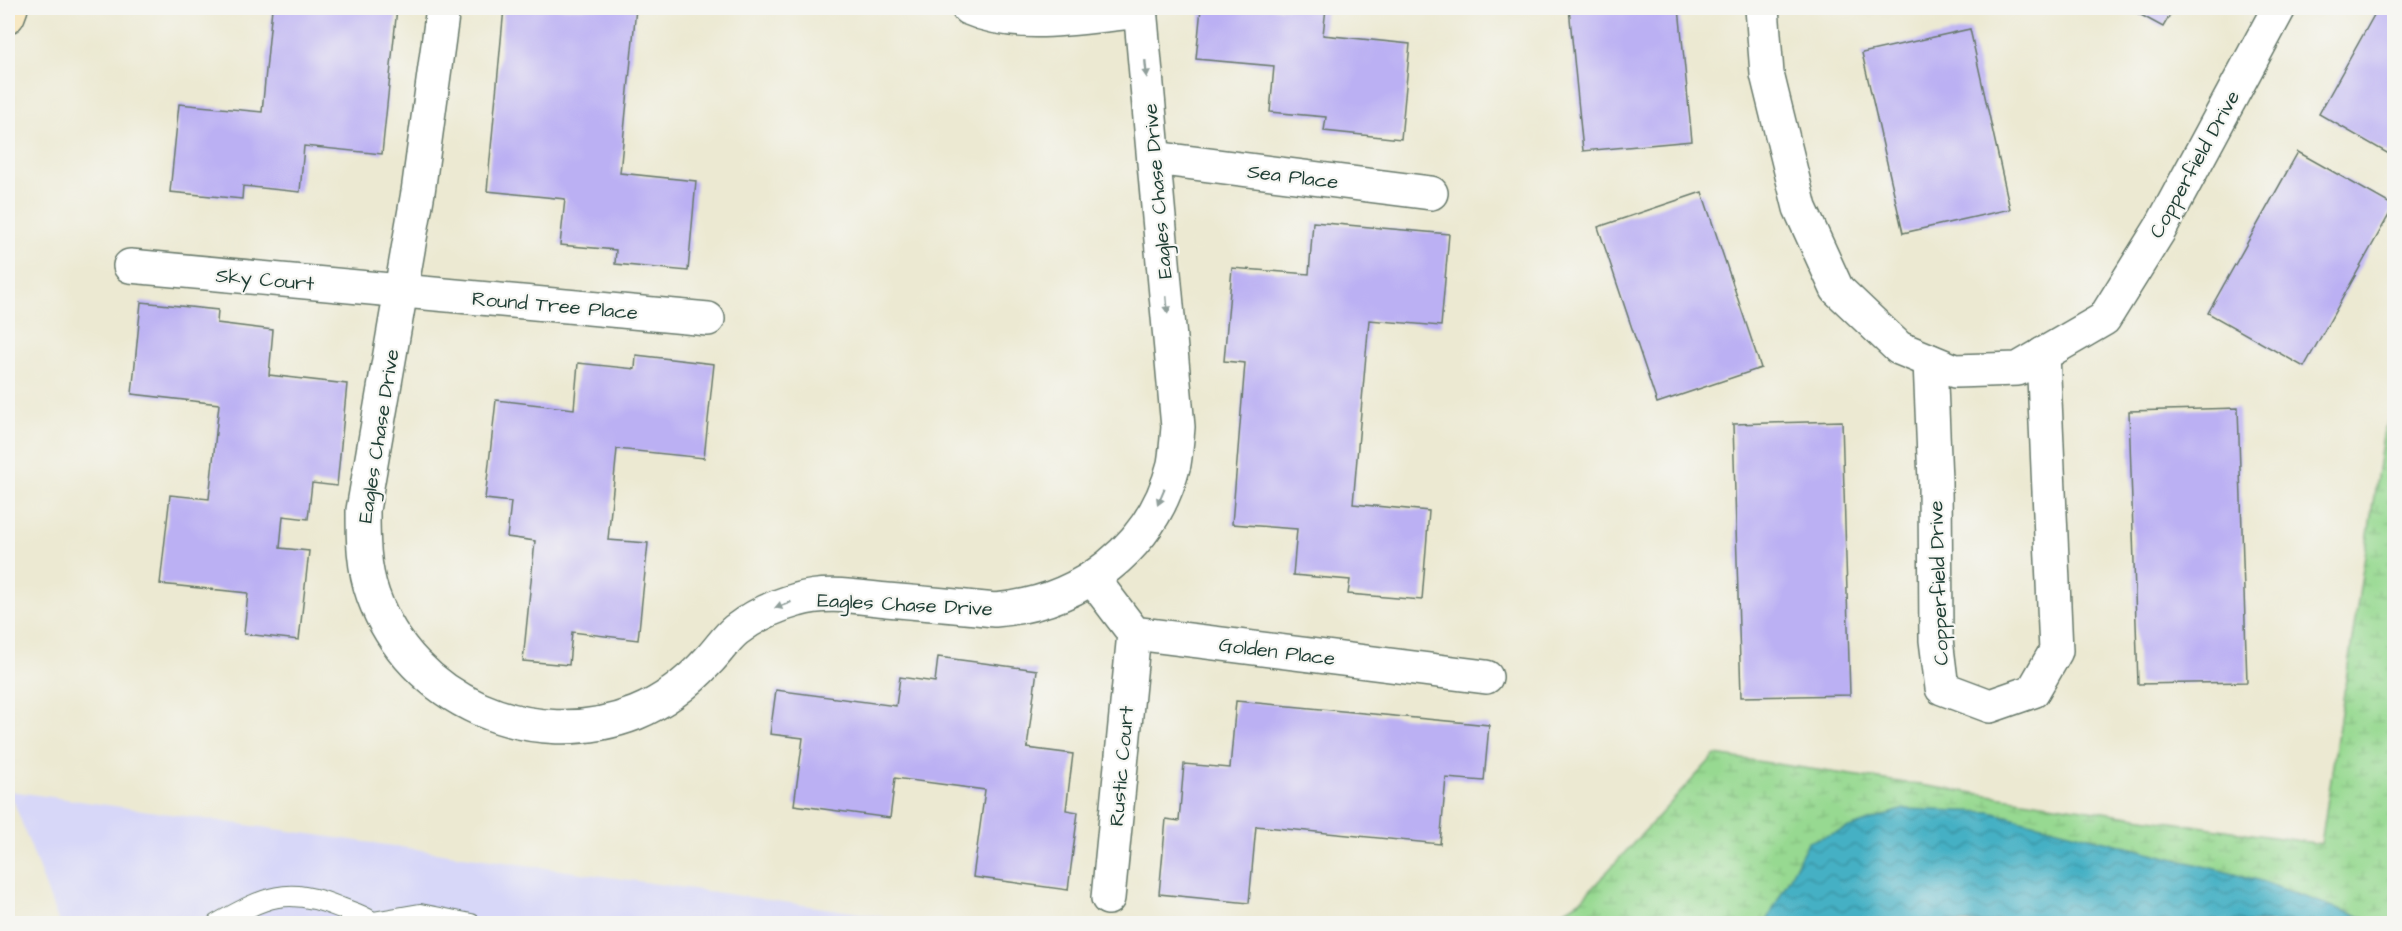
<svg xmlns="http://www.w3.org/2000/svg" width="2402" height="931" viewBox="0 0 2402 931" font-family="'Architects Daughter',sans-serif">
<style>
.built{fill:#d7d7f8}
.wetland{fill:url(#wetland-marsh);stroke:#5b8b62;stroke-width:1.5}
.water{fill:url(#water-waves);stroke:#32767c;stroke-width:1.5}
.building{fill:#bbb0f3}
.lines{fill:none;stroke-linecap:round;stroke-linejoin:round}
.lane-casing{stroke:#67796b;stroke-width:22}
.street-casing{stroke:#67796b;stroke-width:36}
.secondary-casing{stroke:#67796b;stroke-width:36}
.lane{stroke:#fff;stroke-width:20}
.street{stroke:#fff;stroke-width:33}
.secondary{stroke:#f7e8c3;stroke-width:33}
.oneway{fill:#8f9e9a}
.labels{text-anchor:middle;stroke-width:4.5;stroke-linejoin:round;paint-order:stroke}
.street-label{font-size:20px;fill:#1f3d34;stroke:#f6f6f2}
</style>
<defs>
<pattern id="wetland-marsh" width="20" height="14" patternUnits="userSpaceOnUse" patternTransform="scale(1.5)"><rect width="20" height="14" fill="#97d991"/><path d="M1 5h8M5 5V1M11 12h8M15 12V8" fill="none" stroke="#82bb7e"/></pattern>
<pattern id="water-waves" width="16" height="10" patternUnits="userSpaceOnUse" patternTransform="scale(1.5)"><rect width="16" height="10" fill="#45b0c4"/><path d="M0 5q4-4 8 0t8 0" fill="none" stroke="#3990a0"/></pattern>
</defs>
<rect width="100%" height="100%" fill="#f6f6f2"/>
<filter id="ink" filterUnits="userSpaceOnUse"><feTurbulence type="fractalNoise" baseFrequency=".0167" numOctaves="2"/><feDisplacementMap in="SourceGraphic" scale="12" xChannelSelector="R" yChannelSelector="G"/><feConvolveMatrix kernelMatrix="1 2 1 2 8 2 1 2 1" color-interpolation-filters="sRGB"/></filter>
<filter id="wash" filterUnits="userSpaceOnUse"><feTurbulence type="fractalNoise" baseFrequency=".008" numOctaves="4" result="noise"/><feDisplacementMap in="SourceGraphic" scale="24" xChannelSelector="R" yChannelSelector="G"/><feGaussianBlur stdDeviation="1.35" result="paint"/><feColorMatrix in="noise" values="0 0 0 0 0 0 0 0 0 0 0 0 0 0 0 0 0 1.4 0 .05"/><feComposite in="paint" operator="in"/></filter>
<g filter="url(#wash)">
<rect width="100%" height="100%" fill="#ece9d2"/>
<path class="built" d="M 10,791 L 929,923 L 59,923 Z"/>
<path class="wetland" d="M 2394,413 L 2394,923 L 1542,924 L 1580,901 L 1715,755 L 2321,844 L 2384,430 Z"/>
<path class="water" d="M 1904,809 L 1990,812 L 2258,880 L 2378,923 L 1766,923 L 1808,842 Z"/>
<g id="blocks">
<g class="building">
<path d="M 272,8 L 397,8 L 382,154 L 304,146 L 300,192 L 243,186 L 242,199 L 170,192 L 179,104 L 262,112 Z"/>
<path d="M 504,8 L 636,8 L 620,173 L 696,181 L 688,271 L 615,264 L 616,250 L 560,245 L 565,199 L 487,191 Z"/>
<path d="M 1201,8 L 1326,8 L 1323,35 L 1410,44 L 1401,139 L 1324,131 L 1326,117 L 1270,112 L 1274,66 L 1196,59 Z"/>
<path d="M 1569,8 L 1679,8 L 1692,141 L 1583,151 Z"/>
<path d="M 2128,8 L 2174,8 L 2163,27 Z"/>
<path d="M 2378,8 L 2394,8 L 2394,157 L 2319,114 Z"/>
<path d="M 1970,29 L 2010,209 L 1903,233 L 1862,53 Z"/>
<path d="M 2298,152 L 2394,206 L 2304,367 L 2208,313 Z"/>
<path d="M 1702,192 L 1761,368 L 1657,403 L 1598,227 Z"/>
<path d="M 1313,222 L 1449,234 L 1441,326 L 1369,320 L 1353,504 L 1429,511 L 1422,600 L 1348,594 L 1350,580 L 1293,575 L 1297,529 L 1232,524 L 1245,363 L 1224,361 L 1232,268 L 1309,274 Z"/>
<path d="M 141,302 L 218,310 L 217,323 L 273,330 L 269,375 L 347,384 L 337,486 L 312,483 L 308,519 L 283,516 L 280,548 L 309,551 L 299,640 L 244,634 L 248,593 L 160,584 L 170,495 L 209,499 L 219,404 L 132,394 Z"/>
<path d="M 636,355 L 714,364 L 704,458 L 617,449 L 608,540 L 648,543 L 638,640 L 572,632 L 569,665 L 523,661 L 535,541 L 507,537 L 511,502 L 485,499 L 496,400 L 574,409 L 578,363 L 635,369 Z"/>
<path d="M 2238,408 L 2247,682 L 2138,684 L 2129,411 Z"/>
<path d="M 1842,421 L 1850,695 L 1741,697 L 1733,424 Z"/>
<path d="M 938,657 L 1037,670 L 1027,748 L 1073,754 L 1066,810 L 1078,812 L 1068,890 L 973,877 L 985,790 L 895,778 L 890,818 L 794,805 L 803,738 L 770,734 L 776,690 L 896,706 L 900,677 L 935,682 Z"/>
<path d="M 1236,701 L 1489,725 L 1484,781 L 1446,778 L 1440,844 L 1256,826 L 1249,903 L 1159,894 L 1166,819 L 1179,821 L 1184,764 L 1230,768 Z"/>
</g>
</g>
</g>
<g filter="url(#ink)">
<use href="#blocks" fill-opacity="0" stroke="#67796b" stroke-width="1.5"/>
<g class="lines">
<g class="lane-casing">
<g id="lane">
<path d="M 373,922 L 420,914 L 471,924"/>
<path d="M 217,924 C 265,897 287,885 341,908 C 351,912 366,916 374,924"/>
</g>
</g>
<g class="street-casing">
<g id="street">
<path d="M 443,8 L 418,192 L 363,510 C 363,538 363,567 373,595 C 411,701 532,754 636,713 C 663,702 689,682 709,660 C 718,651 726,638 736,630 C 754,616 775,606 797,600 C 826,591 857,597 887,600 C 923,603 959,606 995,610 C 1080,603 1153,548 1174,464 C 1176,452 1177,439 1178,427 L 1140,8"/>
<path d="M 968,8 C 1021,31 1085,16 1141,11"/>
<path d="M 1762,8 L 1767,74 L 1800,208 L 1837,289 L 1899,348 L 1955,371 L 2018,369 L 2104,319 L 2160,229 L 2279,8"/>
<path d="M 1154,158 L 1431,193"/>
<path d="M 130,266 L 708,319"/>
<path d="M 1930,361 L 1935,481 L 1936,640 L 1942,688 L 1990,706 L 2033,691 L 2056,651 L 2043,354"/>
<path d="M 1093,579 L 1134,633 L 1486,677"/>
<path d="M 1108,898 L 1134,633"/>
</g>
</g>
<g class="secondary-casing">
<path id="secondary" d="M 8,16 L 11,8"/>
</g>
<use href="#lane" class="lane"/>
<use href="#street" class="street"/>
<use href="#secondary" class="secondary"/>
</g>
<defs><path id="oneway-solid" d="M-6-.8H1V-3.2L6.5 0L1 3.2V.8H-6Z" transform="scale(1.5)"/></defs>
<g class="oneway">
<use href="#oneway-solid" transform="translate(1146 69) rotate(85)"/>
<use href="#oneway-solid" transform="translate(1167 305) rotate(85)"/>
<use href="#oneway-solid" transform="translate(1161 497) rotate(113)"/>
<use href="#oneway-solid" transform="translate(783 605) rotate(160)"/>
</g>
</g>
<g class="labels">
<g class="street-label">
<text transform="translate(2194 164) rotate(-61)" y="7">Copperfield Drive</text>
<text transform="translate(1293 176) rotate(7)" y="7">Sea Place</text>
<text transform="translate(1157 191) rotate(-95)" y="7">Eagles Chase Drive</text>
<text transform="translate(265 279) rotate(5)" y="7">Sky Court</text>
<text transform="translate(555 305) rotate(5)" y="7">Round Tree Place</text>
<text transform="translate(378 436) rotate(-81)" y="7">Eagles Chase Drive</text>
<text transform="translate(1938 583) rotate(-92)" y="7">Copperfield Drive</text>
<text transform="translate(905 604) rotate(3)" y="7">Eagles Chase Drive</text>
<text transform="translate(1277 651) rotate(7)" y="7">Golden Place</text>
<text transform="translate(1121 766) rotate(-85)" y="7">Rustic Court</text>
</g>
</g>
<rect width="2402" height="931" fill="none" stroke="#f6f6f2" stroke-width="30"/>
</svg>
